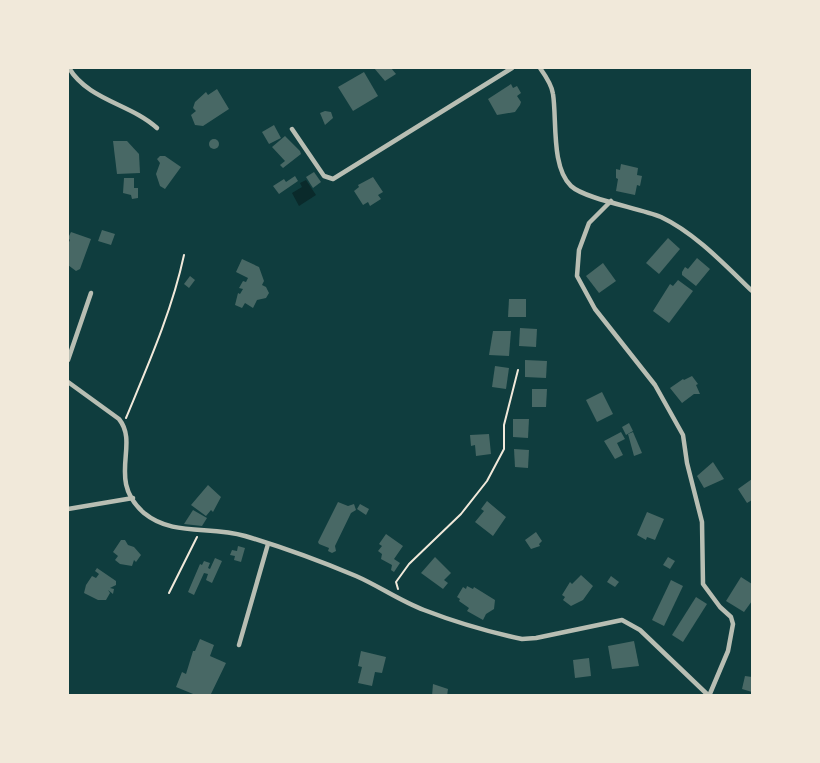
<svg xmlns="http://www.w3.org/2000/svg" width="820" height="763" viewBox="0 0 820 763" font-family="'Roboto Condensed',sans-serif">
<style>
.water{fill:#0a2a2b}
.building{fill:#486865}
.lines{fill:none;stroke-linecap:round;stroke-linejoin:round}
.path{stroke:#f1e9da;stroke-width:2}
.minor{stroke:#b8beb3;stroke-width:4.5}
</style>
<rect width="100%" height="100%" fill="#0f3d3e"/>
<path class="water" d="M 306,180 L 316,195 L 299,206 L 292,193 L 302,187 L 300,183 Z"/>
<g class="building">
<path d="M 374,68 L 391,68 L 396,74 L 385,81 Z"/>
<path d="M 364,72 L 378,96 L 353,111 L 338,87 Z"/>
<path d="M 511,84 L 513,88 L 517,86 L 521,93 L 517,96 L 521,102 L 520,105 L 515,112 L 497,115 L 488,99 Z"/>
<path d="M 217,89 L 229,109 L 203,126 L 195,125 L 191,115 L 196,111 L 193,108 L 195,102 L 206,92 L 208,95 Z"/>
<path d="M 325,111 L 331,112 L 333,118 L 325,125 L 320,113 Z"/>
<path d="M 274,125 L 281,138 L 269,144 L 262,132 Z"/>
<path d="M 285,136 L 300,151 L 301,154 L 283,168 L 280,165 L 285,161 L 272,147 Z"/>
<circle cx="214" cy="144" r="5"/>
<path d="M 113,141 L 127,141 L 139,154 L 140,173 L 117,174 Z"/>
<path d="M 160,156 L 165,156 L 181,167 L 165,189 L 160,186 L 156,174 L 160,163 L 157,159 Z"/>
<path d="M 621,164 L 638,168 L 637,175 L 642,176 L 640,186 L 637,185 L 635,195 L 616,191 L 618,179 L 616,178 L 616,169 L 620,170 Z"/>
<path d="M 314,172 L 321,182 L 313,188 L 306,177 Z"/>
<path d="M 295,176 L 298,181 L 279,194 L 273,186 L 284,179 L 286,182 Z"/>
<path d="M 373,177 L 383,192 L 378,195 L 381,199 L 370,206 L 368,202 L 363,205 L 354,191 L 359,187 L 358,185 Z"/>
<path d="M 124,178 L 134,178 L 134,188 L 138,188 L 138,198 L 132,199 L 131,195 L 123,193 Z"/>
<path d="M 102,230 L 115,234 L 111,245 L 98,241 Z"/>
<path d="M 71,232 L 91,239 L 80,269 L 76,271 L 68,265 L 68,244 L 70,240 L 68,238 Z"/>
<path d="M 668,238 L 680,249 L 659,274 L 646,263 Z"/>
<path d="M 697,258 L 710,269 L 696,286 L 682,275 L 682,272 L 685,267 L 688,269 Z"/>
<path d="M 242,259 L 259,267 L 264,281 L 262,285 L 266,287 L 269,293 L 266,298 L 257,300 L 253,308 L 245,303 L 242,308 L 235,305 L 238,293 L 240,294 L 243,289 L 239,288 L 243,281 L 246,282 L 248,278 L 236,272 Z"/>
<path d="M 603,263 L 616,281 L 599,293 L 586,276 Z"/>
<path d="M 190,276 L 195,280 L 189,288 L 184,284 Z"/>
<path d="M 678,280 L 693,291 L 669,323 L 653,311 L 670,284 L 673,286 Z"/>
<path d="M 509,299 L 526,299 L 526,317 L 508,317 Z"/>
<path d="M 520,328 L 537,329 L 536,347 L 519,346 Z"/>
<path d="M 493,331 L 511,331 L 509,356 L 489,355 Z"/>
<path d="M 525,360 L 547,361 L 546,378 L 525,377 Z"/>
<path d="M 495,366 L 509,368 L 506,389 L 492,387 Z"/>
<path d="M 692,376 L 698,384 L 696,385 L 700,394 L 694,394 L 682,403 L 670,388 L 683,379 L 684,380 Z"/>
<path d="M 532,389 L 547,389 L 546,407 L 532,407 Z"/>
<path d="M 602,392 L 613,414 L 597,422 L 586,400 Z"/>
<path d="M 513,419 L 529,419 L 528,438 L 513,437 Z"/>
<path d="M 629,423 L 633,431 L 626,435 L 622,427 Z"/>
<path d="M 621,432 L 625,439 L 617,443 L 623,455 L 615,459 L 604,441 Z"/>
<path d="M 633,432 L 642,453 L 634,456 L 628,434 Z"/>
<path d="M 489,434 L 491,454 L 476,456 L 475,445 L 471,446 L 470,435 Z"/>
<path d="M 514,449 L 529,450 L 528,468 L 515,467 Z"/>
<path d="M 713,462 L 724,479 L 704,488 L 697,476 Z"/>
<path d="M 752,479 L 752,500 L 747,503 L 738,489 Z"/>
<path d="M 208,485 L 221,497 L 213,512 L 211,510 L 206,516 L 191,505 Z"/>
<path d="M 487,501 L 506,517 L 493,536 L 475,522 L 484,511 L 481,509 Z"/>
<path d="M 338,502 L 348,506 L 354,504 L 356,510 L 351,513 L 335,546 L 336,551 L 332,553 L 328,551 L 329,548 L 319,544 L 318,542 Z"/>
<path d="M 360,504 L 369,509 L 366,515 L 357,509 Z"/>
<path d="M 193,510 L 207,518 L 202,526 L 184,524 Z"/>
<path d="M 647,512 L 664,519 L 655,540 L 647,537 L 646,540 L 637,535 Z"/>
<path d="M 536,532 L 542,541 L 539,544 L 540,546 L 531,549 L 525,540 Z"/>
<path d="M 386,534 L 403,546 L 394,559 L 400,563 L 394,572 L 391,570 L 392,565 L 381,559 L 382,554 L 378,551 L 382,546 L 379,544 Z"/>
<path d="M 121,540 L 125,540 L 128,545 L 134,547 L 141,555 L 136,562 L 134,560 L 132,566 L 120,564 L 115,560 L 118,556 L 113,552 Z"/>
<path d="M 238,546 L 245,548 L 241,562 L 234,560 L 235,556 L 230,555 L 232,550 L 237,551 Z"/>
<path d="M 435,557 L 451,573 L 444,580 L 448,583 L 443,589 L 421,573 Z"/>
<path d="M 668,557 L 675,561 L 670,569 L 663,565 Z"/>
<path d="M 215,558 L 222,561 L 212,583 L 206,580 L 208,574 L 204,573 L 194,595 L 188,592 L 200,564 L 202,565 L 204,561 L 210,563 L 208,568 L 210,569 Z"/>
<path d="M 97,568 L 116,581 L 116,585 L 110,588 L 114,589 L 113,594 L 108,590 L 110,593 L 106,600 L 98,600 L 84,593 L 86,585 L 92,576 L 96,578 L 99,574 L 95,571 Z"/>
<path d="M 581,575 L 593,586 L 583,600 L 571,606 L 563,600 L 565,597 L 562,595 L 570,582 L 572,584 Z"/>
<path d="M 611,576 L 619,582 L 615,587 L 607,582 Z"/>
<path d="M 741,577 L 752,584 L 752,601 L 744,612 L 726,601 Z"/>
<path d="M 671,580 L 683,586 L 664,626 L 652,620 Z"/>
<path d="M 467,586 L 473,589 L 474,587 L 495,600 L 494,609 L 486,614 L 483,620 L 467,611 L 469,608 L 459,601 L 460,599 L 457,597 L 463,587 L 466,589 Z"/>
<path d="M 696,597 L 707,604 L 683,642 L 672,635 Z"/>
<path d="M 200,639 L 214,645 L 210,656 L 226,663 L 210,696 L 198,696 L 176,687 L 182,672 L 186,674 L 193,651 L 195,651 Z"/>
<path d="M 634,641 L 639,666 L 612,669 L 608,646 Z"/>
<path d="M 361,651 L 386,657 L 382,673 L 375,672 L 372,686 L 358,683 L 362,667 L 358,666 Z"/>
<path d="M 589,658 L 591,676 L 575,678 L 573,660 Z"/>
<path d="M 745,676 L 752,677 L 752,692 L 742,689 Z"/>
<path d="M 433,684 L 448,689 L 447,696 L 432,696 Z"/>
</g>
<g class="lines">
<g class="path">
<path d="M 126,418 C 148,365 172,311 184,255"/>
<path d="M 398,589 L 396,582 L 409,564 L 461,514 L 487,481 L 504,449 L 504,425 L 518,370"/>
<path d="M 169,593 L 197,537"/>
</g>
<g class="minor">
<path d="M 69,68 C 88,100 131,104 157,128"/>
<path d="M 540,68 C 545,75 552,85 553,94 C 557,120 551,167 571,186 C 585,199 639,208 661,217 C 695,233 725,265 752,291"/>
<path d="M 292,129 L 324,176 L 333,179 L 512,68"/>
<path d="M 611,201 L 589,223 L 579,250 L 577,276 L 595,309 L 655,385 L 683,435 L 687,463 L 702,522 L 703,584 L 720,607 L 731,617 L 733,624 L 728,651 L 709,696"/>
<path d="M 68,360 L 91,293"/>
<path d="M 68,382 L 119,419 C 140,445 106,480 144,513 C 173,537 210,525 245,536 C 282,547 320,561 356,576 C 379,586 400,601 424,610 C 455,622 489,632 522,639 L 536,638 L 622,620 L 640,630 L 709,696"/>
<path d="M 68,509 L 133,498"/>
<path d="M 239,645 L 268,544"/>
</g>
</g>
<rect width="820" height="763" fill="none" stroke="#f1e9da" stroke-width="138"/>
</svg>
